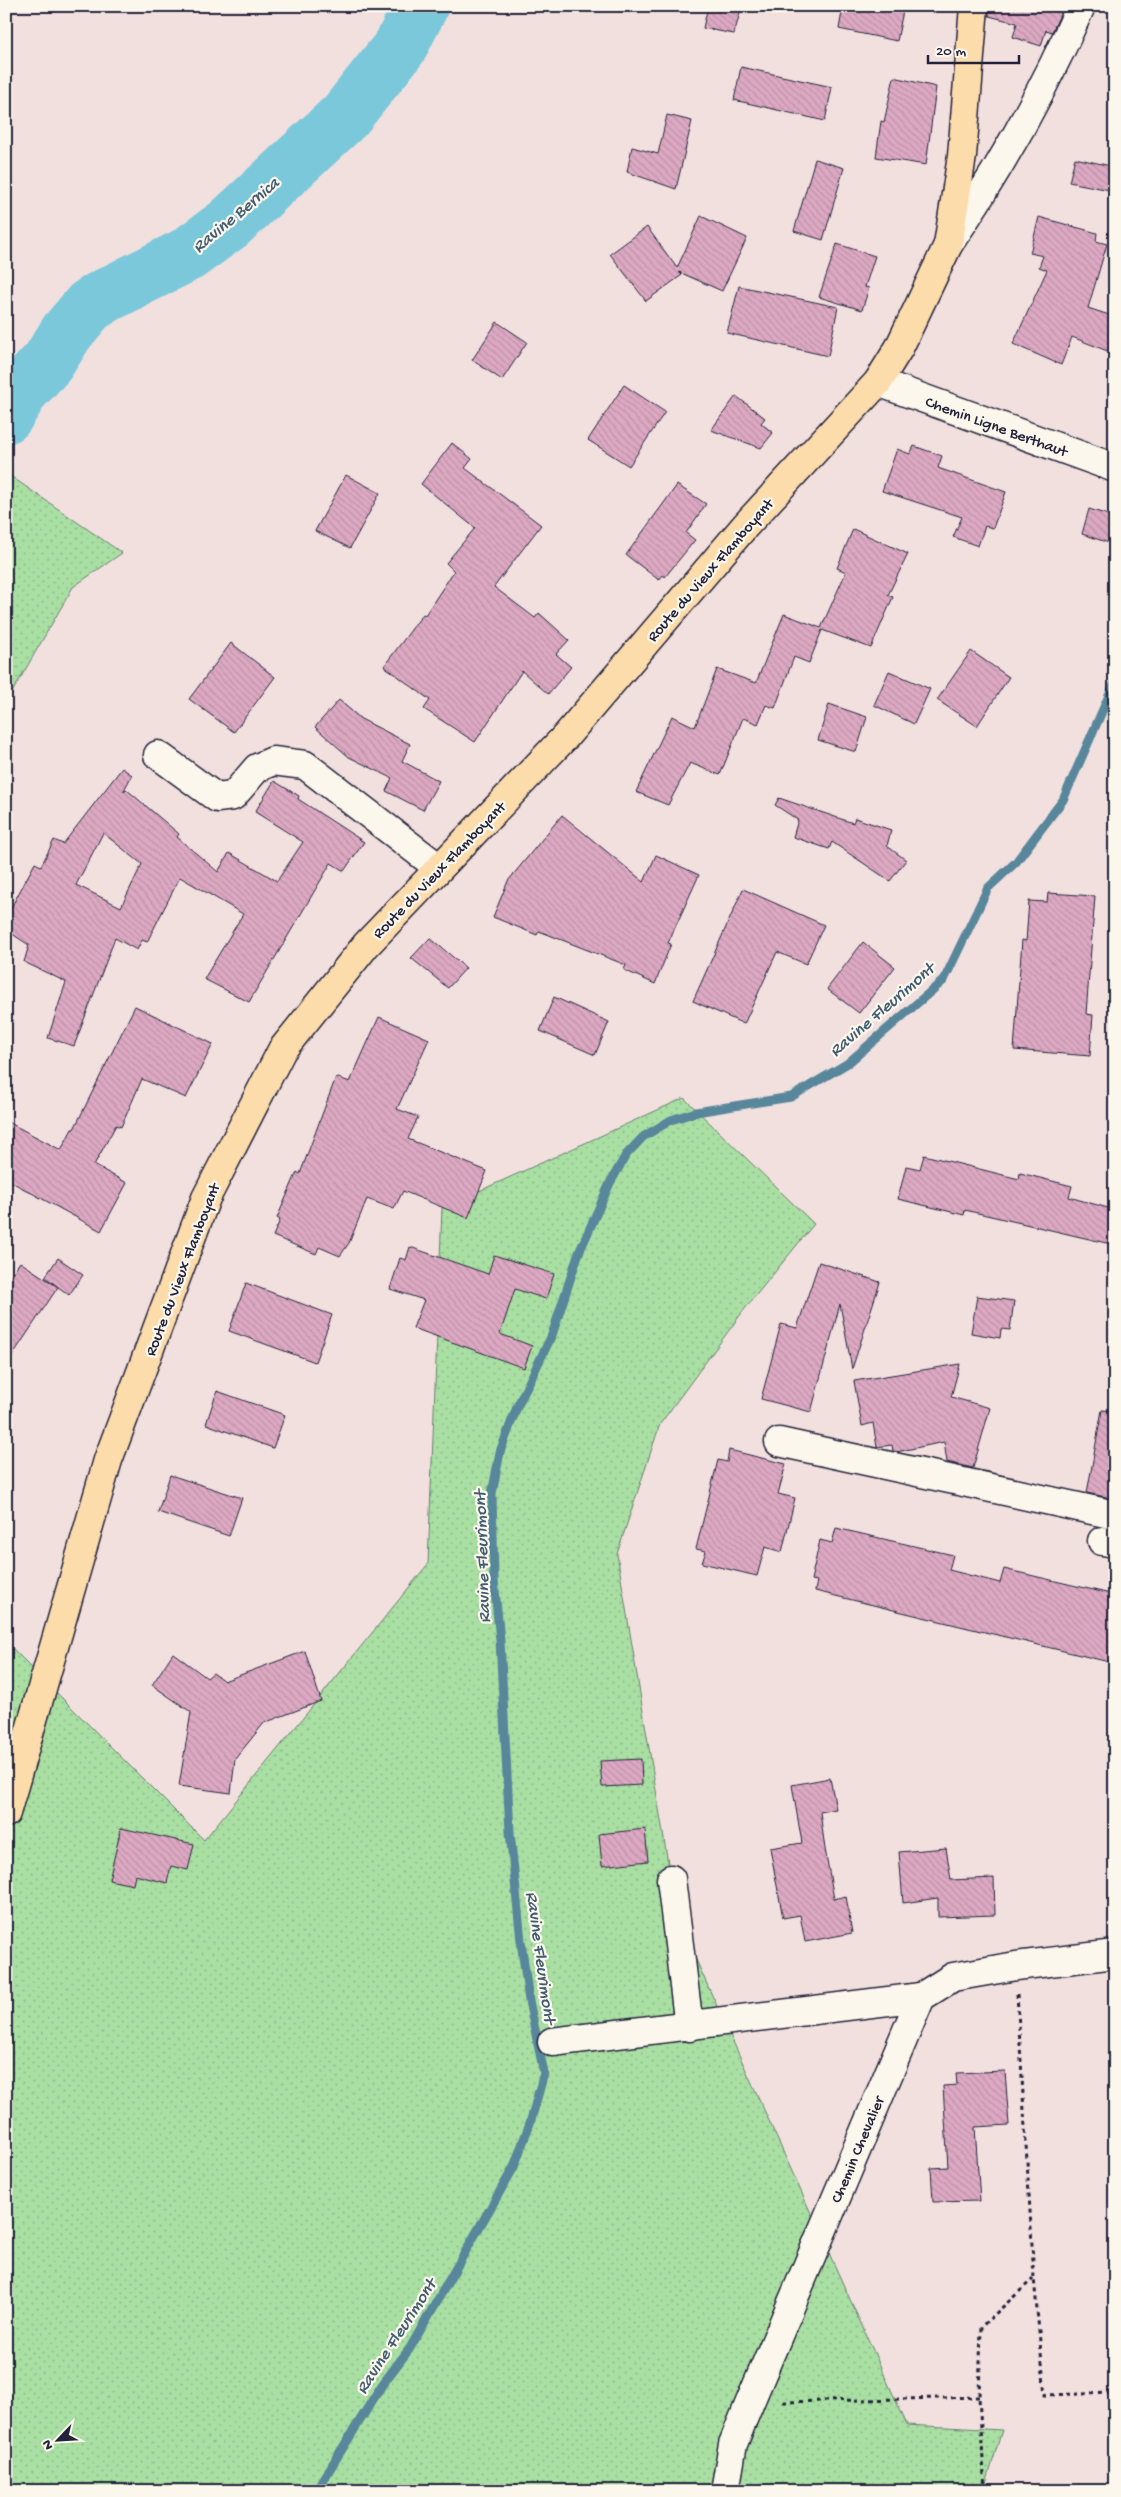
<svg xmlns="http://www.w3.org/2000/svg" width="1121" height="2497" viewBox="0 0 1121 2497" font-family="'Gochi Hand',sans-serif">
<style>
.grass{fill:url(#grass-dots);stroke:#66806f}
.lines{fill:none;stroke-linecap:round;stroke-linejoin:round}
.stream{stroke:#58869b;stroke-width:9}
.river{stroke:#7cc8db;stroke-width:55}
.building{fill:url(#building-back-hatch);stroke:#22223b;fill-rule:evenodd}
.minor-casing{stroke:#22223b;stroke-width:31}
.major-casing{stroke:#22223b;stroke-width:31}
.path{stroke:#22223b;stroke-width:3;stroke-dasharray:4 4;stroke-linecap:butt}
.minor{stroke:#fbf7ec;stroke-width:28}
.major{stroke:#fddcac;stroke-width:28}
.labels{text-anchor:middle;stroke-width:4.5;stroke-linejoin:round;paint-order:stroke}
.street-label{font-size:16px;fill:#22223b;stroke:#fbf7ec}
.water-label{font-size:18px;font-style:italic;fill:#425c73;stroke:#fbf7ec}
</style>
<defs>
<pattern id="grass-dots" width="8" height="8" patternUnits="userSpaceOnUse" patternTransform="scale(1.25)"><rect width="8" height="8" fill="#a9dfa3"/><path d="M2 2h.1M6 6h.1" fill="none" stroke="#91bf8d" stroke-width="1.8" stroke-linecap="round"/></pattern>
<pattern id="building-back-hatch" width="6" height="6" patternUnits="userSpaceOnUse" patternTransform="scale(1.25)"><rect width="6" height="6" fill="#dda9c2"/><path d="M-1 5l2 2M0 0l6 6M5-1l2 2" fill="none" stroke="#bd91a8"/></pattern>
</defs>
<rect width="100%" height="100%" fill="#f2e0df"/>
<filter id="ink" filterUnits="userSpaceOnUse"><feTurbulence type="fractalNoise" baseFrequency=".02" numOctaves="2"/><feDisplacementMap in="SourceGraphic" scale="10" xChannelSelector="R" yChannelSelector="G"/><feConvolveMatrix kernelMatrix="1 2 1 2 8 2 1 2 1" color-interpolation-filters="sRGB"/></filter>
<g filter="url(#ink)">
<g class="grass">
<path d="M 6,473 L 122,553 L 73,587 L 6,703 Z"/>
<path d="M 684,1098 L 814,1224 L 744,1310 L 660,1424 L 617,1554 L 677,1918 L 907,2425 L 1002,2430 L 984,2491 L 6,2491 L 6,1642 L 204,1840 L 428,1564 L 442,1208 Z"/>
</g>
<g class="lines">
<path class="stream" d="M 316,2491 L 382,2385 L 410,2348 L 514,2167 L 531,2120 L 544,2073 L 529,2001 L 521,1941 L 510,1832 L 500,1640 L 494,1580 L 492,1494 L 500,1452 L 517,1407 L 552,1335 L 578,1255 L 610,1183 L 626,1155 L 643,1137 L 671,1120 L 696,1112 L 791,1097 L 848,1063 L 944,980 L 988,888 L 1016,862 L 1063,800 L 1115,682"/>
<path class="river" d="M 6,416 L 23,389 L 48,362 L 67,332 L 89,306 L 103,297 L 188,254 L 229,224 L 345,116 L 400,47 L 421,6"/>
</g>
<g class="building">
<path d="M 708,6 L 742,6 L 734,34 L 703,28 Z"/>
<path d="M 843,6 L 904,6 L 897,41 L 839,29 Z"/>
<path d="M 989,6 L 1064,6 L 1052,32 L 1046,30 L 1041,46 L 1013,37 L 1017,23 L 989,16 Z"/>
<path d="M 741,67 L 832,87 L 825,121 L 734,100 Z"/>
<path d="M 894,77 L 936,87 L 926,165 L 876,157 L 881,121 L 884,122 Z"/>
<path d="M 667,115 L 692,121 L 676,189 L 627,172 L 632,147 L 658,154 Z"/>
<path d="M 1075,158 L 1115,167 L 1115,191 L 1069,182 Z"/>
<path d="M 815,159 L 844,168 L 823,240 L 794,231 Z"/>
<path d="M 701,216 L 747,238 L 722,291 L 679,272 L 682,275 L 646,301 L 610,254 L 647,227 L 677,268 Z"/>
<path d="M 1039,217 L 1097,233 L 1096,241 L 1107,244 L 1088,308 L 1115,317 L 1115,354 L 1072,337 L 1061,365 L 1013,344 L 1047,270 L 1039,267 L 1043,256 L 1030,253 Z"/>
<path d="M 837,244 L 875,256 L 865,287 L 869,288 L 862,310 L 819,297 Z"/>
<path d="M 739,286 L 838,307 L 828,356 L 727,333 Z"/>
<path d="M 497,322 L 527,342 L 502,380 L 472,360 Z"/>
<path d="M 624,385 L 665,412 L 629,466 L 588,440 Z"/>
<path d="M 736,396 L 765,418 L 761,423 L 773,433 L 761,448 L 711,430 Z"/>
<path d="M 452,443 L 472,459 L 465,468 L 541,525 L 494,587 L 535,618 L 539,613 L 569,640 L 556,654 L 571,667 L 548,694 L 522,671 L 475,742 L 424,709 L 430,700 L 384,666 L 423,614 L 425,615 L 454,571 L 446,563 L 475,528 L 421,484 Z"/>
<path d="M 914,446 L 942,456 L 938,468 L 1006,492 L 993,528 L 985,526 L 978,546 L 953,537 L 962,517 L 882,491 L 897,449 L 910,454 Z"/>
<path d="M 346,475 L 380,493 L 350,548 L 315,531 Z"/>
<path d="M 677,485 L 706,504 L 686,533 L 695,540 L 665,577 L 663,575 L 659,580 L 626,555 Z"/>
<path d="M 1089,509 L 1115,517 L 1115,545 L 1082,534 Z"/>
<path d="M 853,529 L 908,554 L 888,595 L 893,597 L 871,648 L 822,630 L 809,663 L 794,657 L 775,708 L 766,705 L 758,724 L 743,718 L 720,775 L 690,763 L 668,805 L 636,792 L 672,716 L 695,727 L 717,669 L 756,683 L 784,614 L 821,628 L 846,572 L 837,568 Z"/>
<path d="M 231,643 L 275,677 L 234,732 L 189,699 Z"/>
<path d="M 971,651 L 1009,677 L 977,726 L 937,700 Z"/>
<path d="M 889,671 L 930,689 L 914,724 L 874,705 Z"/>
<path d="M 339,700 L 361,719 L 410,744 L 402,761 L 439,781 L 423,810 L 386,791 L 392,778 L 349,757 L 315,727 Z"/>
<path d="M 829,704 L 867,717 L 856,752 L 818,740 Z"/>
<path d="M 122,768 L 132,775 L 123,792 L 126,789 L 179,834 L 177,837 L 218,872 L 229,853 L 277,881 L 303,842 L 255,812 L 274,781 L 299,796 L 298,799 L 364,842 L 344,871 L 331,863 L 249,1002 L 204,979 L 243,914 L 180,877 L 147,942 L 142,940 L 137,950 L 115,938 L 74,1046 L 48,1038 L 66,982 L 24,962 L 29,945 L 6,930 L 6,917 L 35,863 L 41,866 L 54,840 L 63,844 ZM 103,833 L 142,864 L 121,907 L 76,885 Z"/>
<path d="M 779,798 L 853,823 L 855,818 L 891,830 L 887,846 L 906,860 L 890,881 L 832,842 L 829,849 L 793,837 L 798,820 L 775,805 Z"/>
<path d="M 562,815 L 644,882 L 656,855 L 699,875 L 668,943 L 671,944 L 655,984 L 624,970 L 626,965 L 539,931 L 537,935 L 493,917 L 508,881 Z"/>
<path d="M 743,889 L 824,925 L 806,964 L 777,952 L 744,1024 L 693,1001 Z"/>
<path d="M 1048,893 L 1095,896 L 1086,1014 L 1093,1015 L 1090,1056 L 1014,1050 L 1022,940 L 1026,941 L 1029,901 L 1047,902 Z"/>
<path d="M 430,938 L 466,968 L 448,988 L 411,958 Z"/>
<path d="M 863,942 L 895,967 L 859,1013 L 827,989 Z"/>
<path d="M 554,997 L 609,1022 L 595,1055 L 540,1031 Z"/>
<path d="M 135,1006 L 213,1044 L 186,1098 L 142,1079 L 121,1127 L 116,1125 L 94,1165 L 127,1183 L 101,1231 L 6,1179 L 6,1121 L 61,1150 L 72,1129 L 74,1129 Z"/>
<path d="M 379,1017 L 429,1039 L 397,1109 L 418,1117 L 408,1139 L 487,1171 L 468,1218 L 403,1191 L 394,1209 L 367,1199 L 349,1243 L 340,1256 L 319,1247 L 316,1254 L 273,1236 L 280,1220 L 277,1218 L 297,1172 L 300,1174 L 336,1077 L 350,1082 Z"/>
<path d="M 924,1155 L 1019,1179 L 1020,1173 L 1072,1186 L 1069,1197 L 1115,1210 L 1115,1245 L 965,1210 L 964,1215 L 898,1199 L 906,1166 L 920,1169 Z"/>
<path d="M 410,1247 L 488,1274 L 494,1255 L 554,1274 L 546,1299 L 515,1289 L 500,1334 L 532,1346 L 524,1368 L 413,1328 L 424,1300 L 390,1289 L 400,1258 L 406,1260 Z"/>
<path d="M 58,1258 L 83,1275 L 69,1295 L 45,1277 Z"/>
<path d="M 20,1262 L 58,1287 L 6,1365 L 6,1282 Z"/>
<path d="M 819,1262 L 880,1282 L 852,1369 L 840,1304 L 811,1412 L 761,1399 L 781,1324 L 797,1328 Z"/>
<path d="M 246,1283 L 332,1315 L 315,1362 L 229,1331 Z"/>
<path d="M 977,1296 L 1014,1301 L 1010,1330 L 1001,1329 L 1000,1338 L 971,1333 Z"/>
<path d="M 960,1364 L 951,1397 L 990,1408 L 973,1468 L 947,1462 L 944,1442 L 896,1452 L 893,1451 L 892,1445 L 877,1447 L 873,1423 L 862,1426 L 854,1381 Z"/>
<path d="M 217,1391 L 285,1415 L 273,1448 L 206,1424 Z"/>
<path d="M 1102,1410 L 1115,1411 L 1115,1499 L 1087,1493 Z"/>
<path d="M 729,1450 L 786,1464 L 778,1494 L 795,1498 L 782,1552 L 765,1547 L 757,1576 L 702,1563 L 706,1551 L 696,1549 L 718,1460 L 727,1462 Z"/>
<path d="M 170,1475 L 242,1498 L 229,1536 L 158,1512 Z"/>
<path d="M 836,1528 L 953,1555 L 949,1570 L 1000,1583 L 1004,1569 L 1115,1595 L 1115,1653 L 1112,1652 L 1109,1662 L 815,1591 L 817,1581 L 811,1580 L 820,1540 L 832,1543 Z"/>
<path d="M 305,1651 L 321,1701 L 264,1723 L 235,1759 L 231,1793 L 179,1786 L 191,1712 L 152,1685 L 173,1653 L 207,1678 L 213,1673 L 224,1681 Z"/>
<path d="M 641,1759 L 642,1785 L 602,1787 L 600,1761 Z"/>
<path d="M 830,1778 L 836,1809 L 820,1812 L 825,1849 L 834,1899 L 846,1896 L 852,1933 L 805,1942 L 800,1915 L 783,1918 L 770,1848 L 802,1843 L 792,1785 Z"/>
<path d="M 121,1828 L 194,1844 L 188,1870 L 171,1866 L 167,1883 L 135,1875 L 133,1885 L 109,1880 Z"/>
<path d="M 645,1829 L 648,1861 L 602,1866 L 599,1834 Z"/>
<path d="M 946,1848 L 951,1880 L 994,1878 L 995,1915 L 938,1917 L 938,1898 L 903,1903 L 899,1852 Z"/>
<path d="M 1005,2071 L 1009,2125 L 975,2127 L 980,2201 L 933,2202 L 931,2168 L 948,2167 L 943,2086 L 957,2085 L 956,2073 Z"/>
</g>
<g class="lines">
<g class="minor-casing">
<g id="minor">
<path d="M 948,245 C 1000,169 1044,90 1081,6"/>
<path d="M 878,382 L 1115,468"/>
<path d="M 158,755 L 217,798 L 233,796 L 257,768 L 273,761 L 305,765 L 439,868"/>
<path d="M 779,1442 L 1115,1515"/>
<path d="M 1102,1541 L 1115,1543"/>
<path d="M 671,1879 L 689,2027"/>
<path d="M 552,2042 L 921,1997"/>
<path d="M 725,2491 L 733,2444 L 750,2402 L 921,1997 L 953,1977 L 1016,1966 L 1115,1954"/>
</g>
</g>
<g class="major-casing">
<path id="major" d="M 6,1813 L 108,1460 L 206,1198 L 282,1050 L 366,945 L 566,736 L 745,526 L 878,382 L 899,348 L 948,245 L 962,156 L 974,6"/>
</g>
<g class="path">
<path d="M 1017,1994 L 1034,2278 L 1045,2395 L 1115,2393"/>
<path d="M 783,2402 L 979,2397"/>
<path d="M 985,2491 L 979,2397 L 981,2327 L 1033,2279"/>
</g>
<use href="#minor" class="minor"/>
<use href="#major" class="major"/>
</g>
</g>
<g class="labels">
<g class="street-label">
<text transform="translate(997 425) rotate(20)" y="6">Chemin Ligne Berthaut</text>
<text transform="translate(709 569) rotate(-49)" y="6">Route du Vieux Flamboyant</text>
<text transform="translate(438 869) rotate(-46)" y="6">Route du Vieux Flamboyant</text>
<text transform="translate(181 1269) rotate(-69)" y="6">Route du Vieux Flamboyant</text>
<text transform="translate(856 2149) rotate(-67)" y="6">Chemin Chevalier</text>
</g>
<g class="water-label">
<text transform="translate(235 214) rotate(-40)" y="6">Ravine Bernica</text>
<text transform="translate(881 1009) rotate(-41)" y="6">Ravine Fleurimont</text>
<text transform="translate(481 1557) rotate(-92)" y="6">Ravine Fleurimont</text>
<text transform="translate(542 1957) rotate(82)" y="6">Ravine Fleurimont</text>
<text transform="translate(395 2336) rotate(-57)" y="6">Ravine Fleurimont</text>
</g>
</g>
<rect width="1121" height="2497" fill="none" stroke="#fbf7ec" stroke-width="25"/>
<rect x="12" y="12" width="1096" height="2472" fill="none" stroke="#22223b" stroke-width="2" filter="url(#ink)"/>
<g transform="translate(58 2440) rotate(245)" stroke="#fbf7ec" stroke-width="4" paint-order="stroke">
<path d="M0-4L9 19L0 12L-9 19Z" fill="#22223b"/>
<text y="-8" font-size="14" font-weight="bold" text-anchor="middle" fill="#22223b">N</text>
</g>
<path d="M928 55v8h91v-8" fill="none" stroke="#22223b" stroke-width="2.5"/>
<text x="936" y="55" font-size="15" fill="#22223b" stroke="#fbf7ec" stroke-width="4" paint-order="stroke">20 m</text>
</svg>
